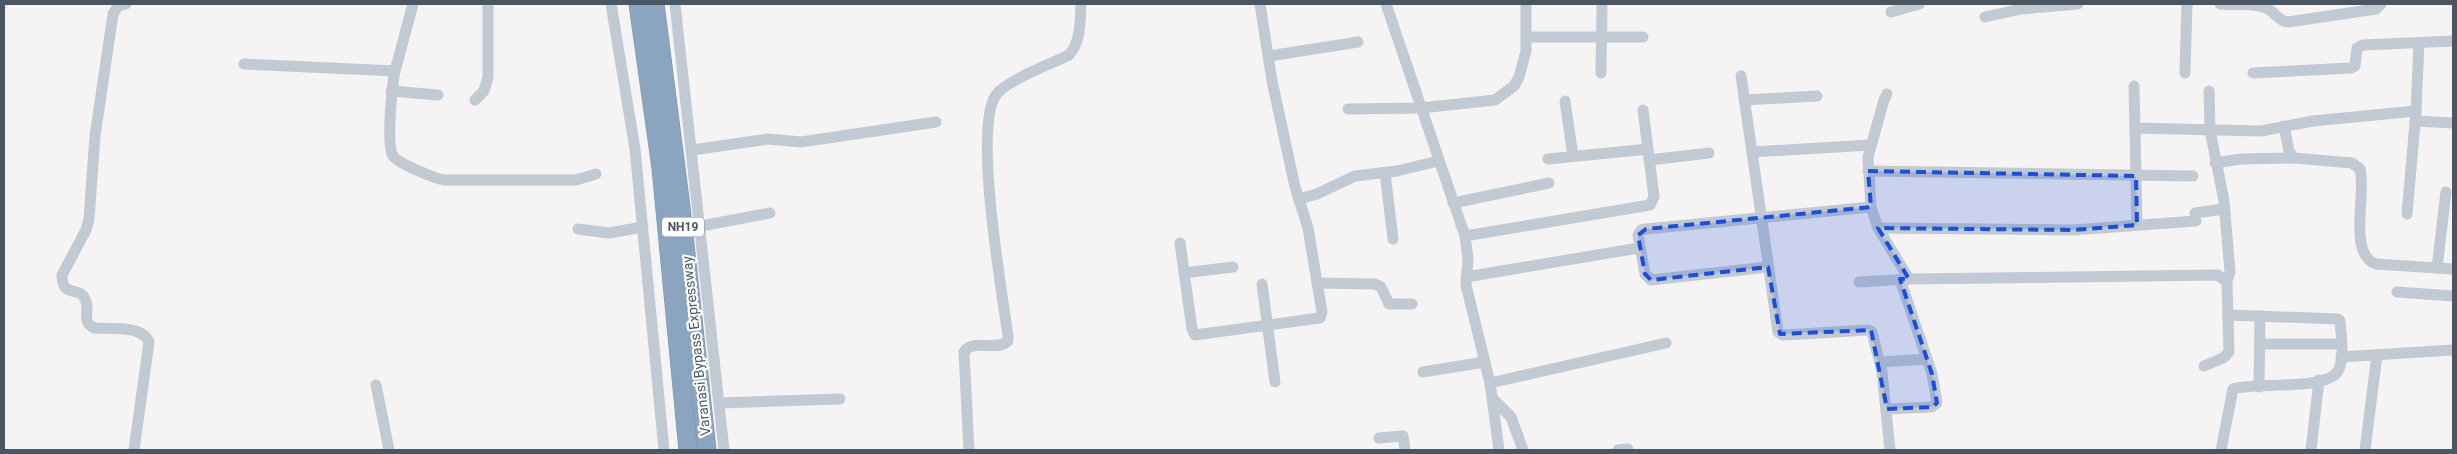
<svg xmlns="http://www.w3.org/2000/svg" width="2457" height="454" viewBox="0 0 2457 454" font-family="Roboto,sans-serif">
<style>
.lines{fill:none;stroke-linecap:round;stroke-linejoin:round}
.highway-casing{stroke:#7690ad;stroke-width:19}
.minor{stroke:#c1cad2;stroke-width:11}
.highway{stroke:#8ba5c1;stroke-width:18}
.marked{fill:#1d4ed8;fill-opacity:0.2;stroke:#1d4ed8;stroke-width:4;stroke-dasharray:10 6;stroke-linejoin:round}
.labels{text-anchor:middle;stroke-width:4.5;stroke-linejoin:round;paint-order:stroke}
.shield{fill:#fff;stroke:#808990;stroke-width:1}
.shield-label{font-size:12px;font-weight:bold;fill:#4a5661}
.street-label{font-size:14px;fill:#4a5661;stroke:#fff}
</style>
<rect width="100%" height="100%" fill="#f5f3f3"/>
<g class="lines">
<g class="highway-casing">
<g id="highway">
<path d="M 638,4 L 661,168 L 688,450"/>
<path d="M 655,4 L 681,207 L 707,450"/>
</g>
</g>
<g class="minor">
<path d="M 126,4 L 118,6 L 113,14 L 95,136 L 89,219 L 86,230 L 62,275 C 62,299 79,285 85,299 C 91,310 80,321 94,328 C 110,329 142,325 149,342 L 134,450"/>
<path d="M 611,4 L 635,149 L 664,450"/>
<path d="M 675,4 L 724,450"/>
<path d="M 1386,4 L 1465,236 L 1468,259 L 1466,285 L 1490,383 L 1499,450"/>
<path d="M 2220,4 C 2235,6 2255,2 2268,9 C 2276,13 2278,21 2288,22 L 2376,9 L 2381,4"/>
<path d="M 1891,12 L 1919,4"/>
<path d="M 1985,17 L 2021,9 L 2078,4"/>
<path d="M 1527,37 L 1643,37"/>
<path d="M 1269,56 L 1358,42"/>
<path d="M 244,64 L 395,71 L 413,4"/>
<path d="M 395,71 C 392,85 386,145 393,156 C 398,163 435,179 445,180 L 576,180 L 596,174"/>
<path d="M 1601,73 L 1602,4"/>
<path d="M 2185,73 L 2187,4"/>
<path d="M 2253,73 L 2351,68 L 2355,66 L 2357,48 L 2363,45 L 2453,41"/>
<path d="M 1741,76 L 1778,332 L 1783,335 L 1868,330 L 1872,332 L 1882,372 L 1890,450"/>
<path d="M 2134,86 L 2137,225"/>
<path d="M 391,91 L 438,95"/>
<path d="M 2209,91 L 2210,130 L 2224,201 L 2230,272 L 2228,278"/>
<path d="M 475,100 L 484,91 L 488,77 L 488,4"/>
<path d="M 1744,100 L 1817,96"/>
<path d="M 1565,101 L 1573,156"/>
<path d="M 1348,109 L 1421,108 L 1495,100 L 1514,86 L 1519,77 L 1526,51 L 1526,4"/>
<path d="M 2415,121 L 2453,123"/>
<path d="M 2284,126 L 2289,151 L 2294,158 L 2352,163 L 2360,169 C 2367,193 2347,254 2376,264 L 2453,269"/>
<path d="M 2135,128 L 2261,131 L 2313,121 L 2416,111 L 2419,43"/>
<path d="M 692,150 L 768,139 L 801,142 L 936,122"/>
<path d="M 1752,152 L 1871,145"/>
<path d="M 1548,159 L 1648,149"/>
<path d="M 1649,160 L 1709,153"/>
<path d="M 2215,163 L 2241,159 L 2294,158"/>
<path d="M 1868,171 L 2193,176"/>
<path d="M 1385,173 L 1393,239"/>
<path d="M 1299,199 L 1317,194 L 1355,176 L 1397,171 L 1438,161"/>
<path d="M 1453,203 L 1549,183"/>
<path d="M 1871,207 L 1868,157 L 1884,100 L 1887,94"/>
<path d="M 2195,213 L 2224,209"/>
<path d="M 2407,214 L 2416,111"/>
<path d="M 701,226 L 770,213"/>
<path d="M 1878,228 L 2073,230 L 2196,221"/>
<path d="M 578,229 L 609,233 L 643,227"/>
<path d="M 1465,236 L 1650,205 L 1654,197 L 1643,110"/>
<path d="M 1180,243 L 1192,329 L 1195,335 L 1320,318 L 1322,312 L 1308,228 L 1295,187 L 1272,81 L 1260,4"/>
<path d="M 1768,267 L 1651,280 L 1645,274 L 1638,235 L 1641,230 L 1646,229 L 1871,207 L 1878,228 L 1909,279"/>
<path d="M 2437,268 L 2446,192"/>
<path d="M 1184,273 L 1233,267"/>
<path d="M 1466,277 L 1639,248"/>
<path d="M 1859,282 L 1909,279 L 2218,275 L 2227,282 L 2229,352 L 2223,358 L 2204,366"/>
<path d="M 1317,283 L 1375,284 L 1381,287 L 1389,304 L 1412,304"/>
<path d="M 1262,284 L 1275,382"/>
<path d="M 2397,292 L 2453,296"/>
<path d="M 2260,344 L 2341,344"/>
<path d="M 2341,357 L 2453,350"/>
<path d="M 1880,362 L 1927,359"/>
<path d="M 1423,372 L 1485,362"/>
<path d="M 1490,383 L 1666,343"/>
<path d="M 376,385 L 389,450"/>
<path d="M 2259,387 L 2260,316"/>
<path d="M 1493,399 L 1511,417 L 1523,450"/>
<path d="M 720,403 L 840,399"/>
<path d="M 1887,409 L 1932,407 L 1937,403 L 1932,374 L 1900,279"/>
<path d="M 1379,438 L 1403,436 L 1405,450"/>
<path d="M 969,450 L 964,352 C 972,338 997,352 1008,341 L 1008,336 C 1002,292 973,127 996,95 C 1007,80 1051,64 1069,55 C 1081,42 1080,21 1081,4"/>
<path d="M 1618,450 L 1628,449"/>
<path d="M 2221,450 L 2233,389 C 2253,382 2327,391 2338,371 C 2345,358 2341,335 2340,321 L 2338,319 L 2228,315"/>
<path d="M 2311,450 L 2319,380"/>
<path d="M 2365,450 L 2377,355"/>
</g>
<use href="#highway" class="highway"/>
</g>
<path class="marked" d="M 1868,171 L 2136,176 L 2137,225 L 2073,230 L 1878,228 L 1909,279 L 1900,279 L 1932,374 L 1937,403 L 1932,407 L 1887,409 L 1871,330 L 1780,334 L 1768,267 L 1651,280 L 1645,274 L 1638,235 L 1646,229 L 1871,207 Z"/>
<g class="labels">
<rect class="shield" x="662" y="217.5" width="42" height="19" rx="4"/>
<g class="shield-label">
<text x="683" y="231">NH19</text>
</g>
<g class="street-label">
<text transform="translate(696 346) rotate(-96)" y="5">Varanasi Bypass Expressway</text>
</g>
</g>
<rect width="2457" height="454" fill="none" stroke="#4a5661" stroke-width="10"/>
</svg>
